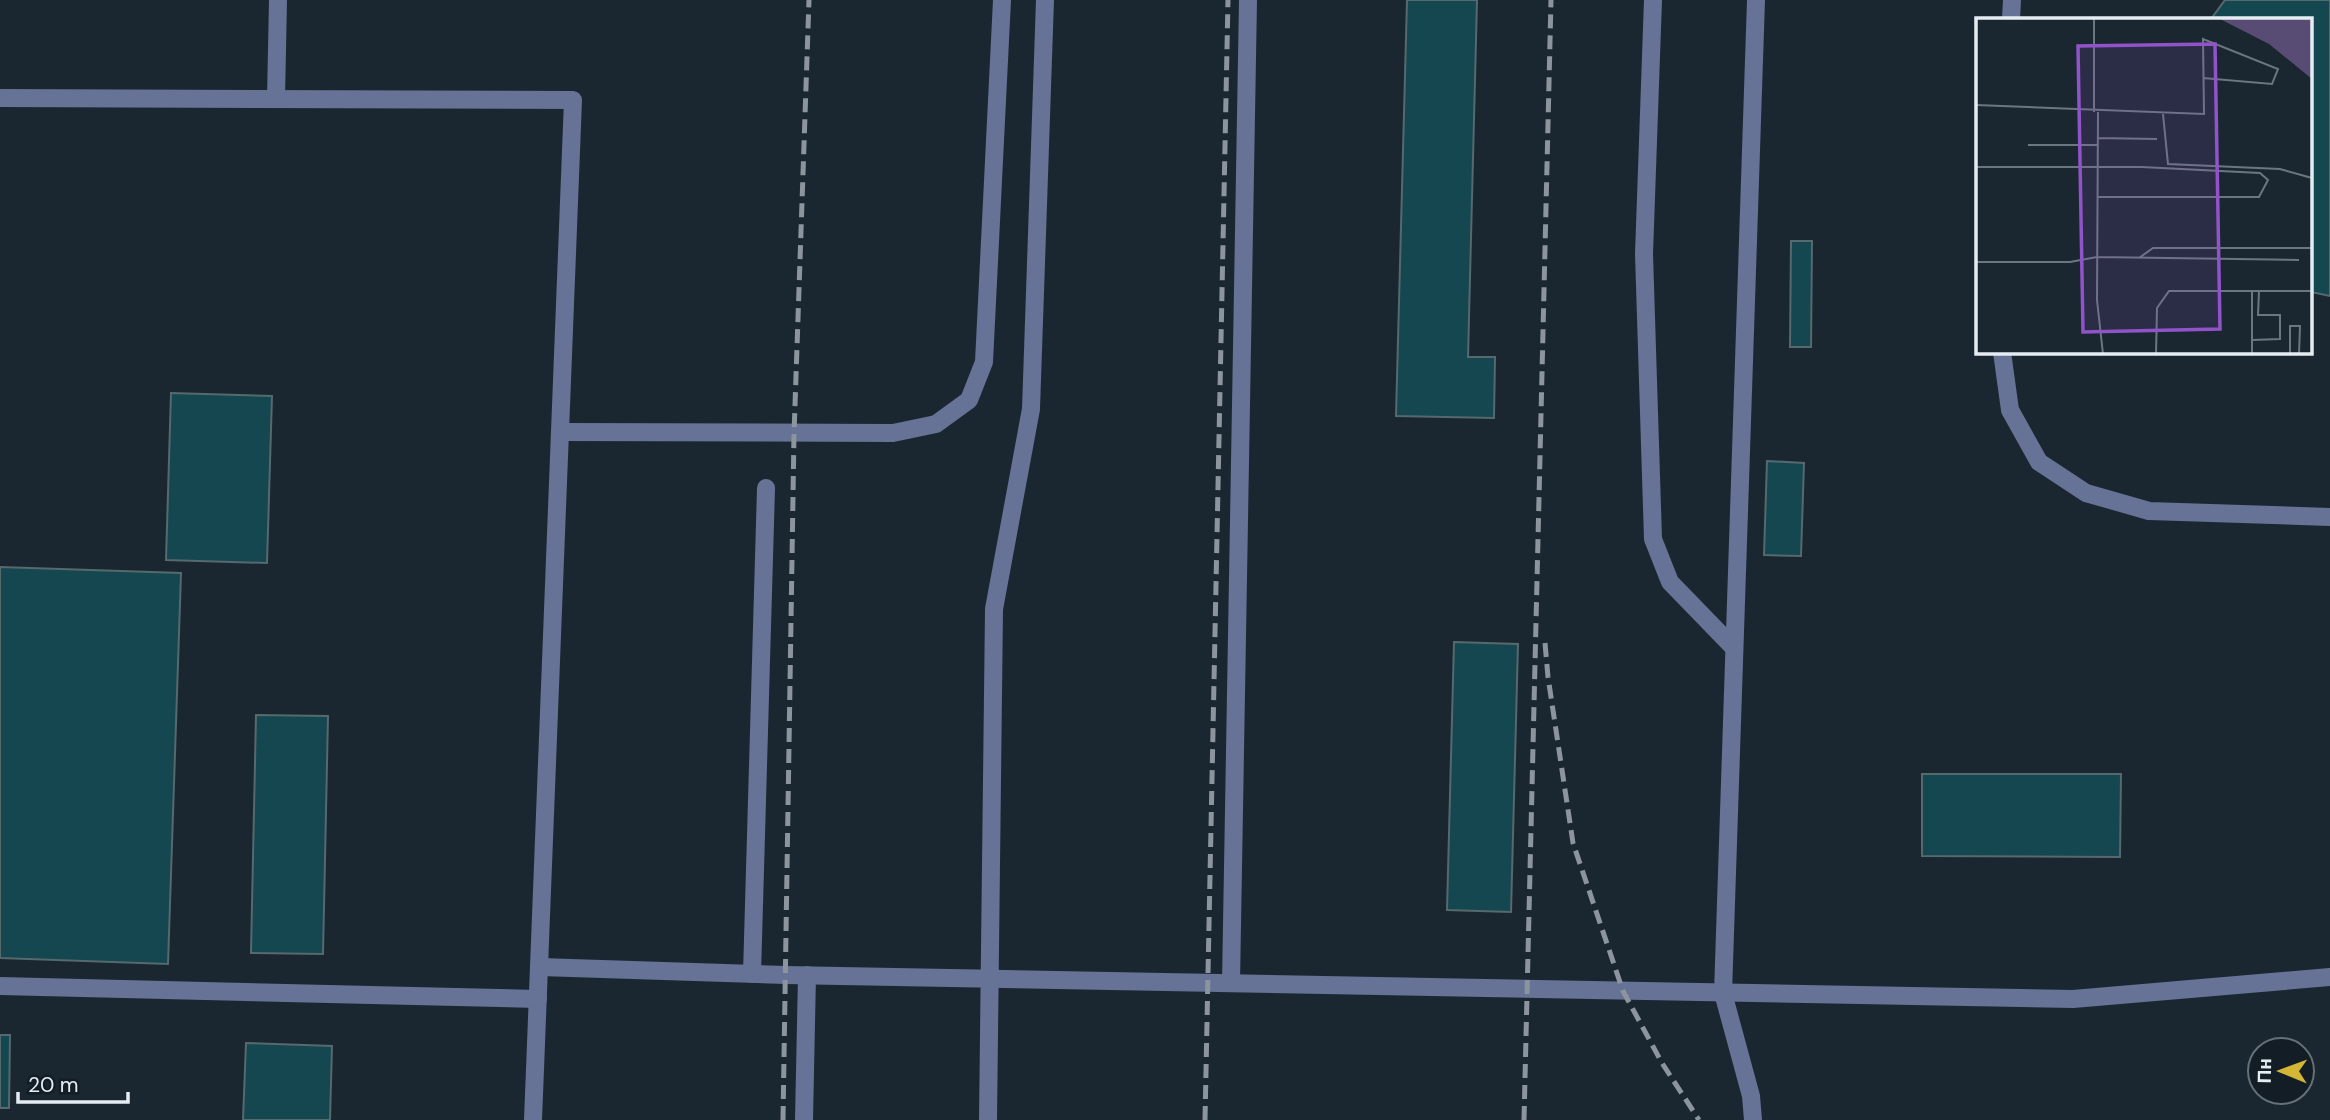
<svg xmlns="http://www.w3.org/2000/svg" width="2330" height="1120" viewBox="0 0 2330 1120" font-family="'DM Sans',sans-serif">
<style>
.building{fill:#144750;stroke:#56696d;stroke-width:2}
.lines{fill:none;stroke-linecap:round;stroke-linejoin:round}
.minor{stroke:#667296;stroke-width:18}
.rail{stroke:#8c959d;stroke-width:5;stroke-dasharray:14 7;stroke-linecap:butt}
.inset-road{fill:none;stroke:#6c767e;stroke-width:2}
.view{fill:#9053c9;fill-opacity:0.15;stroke:#9053c9;stroke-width:3.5}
.inset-edge{fill:none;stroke:#e5edf3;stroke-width:3.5}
</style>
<rect width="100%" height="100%" fill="#1b2730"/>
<g class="building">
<path d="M 1407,0 L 1477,0 L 1468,357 L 1495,357 L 1494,418 L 1396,416 Z"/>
<path d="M 2225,0 L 2330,0 L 2330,296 L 2311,292 L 2311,19 L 2211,19 Z"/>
<path d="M 1791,241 L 1812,241 L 1811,347 L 1790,347 Z"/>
<path d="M 171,393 L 272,396 L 267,563 L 166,560 Z"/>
<path d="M 1767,461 L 1804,463 L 1801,556 L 1764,555 Z"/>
<path d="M 0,567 L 181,573 L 168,964 L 0,958 Z"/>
<path d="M 1454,642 L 1518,644 L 1511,912 L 1447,910 Z"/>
<path d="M 256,715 L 328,716 L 323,954 L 251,953 Z"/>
<path d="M 1922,774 L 2121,774 L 2120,857 L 1922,856 Z"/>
<path d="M 0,1035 L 10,1035 L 9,1108 L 0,1108 Z"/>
<path d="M 246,1043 L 332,1046 L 330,1120 L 243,1120 Z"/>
</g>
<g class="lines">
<g class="minor">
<path d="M 1653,0 L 1644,254 L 1653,539 L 1670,582 L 1734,648"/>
<path d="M 2011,19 L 2012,0"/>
<path d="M 0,98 L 573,100 L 533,1120"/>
<path d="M 276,99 L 278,0"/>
<path d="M 2002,352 L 2010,410 L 2039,462 L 2086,493 L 2149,511 L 2330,517"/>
<path d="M 561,432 L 893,433 L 936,424 L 969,400 L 984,362 L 1002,0"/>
<path d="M 540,967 L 786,975 L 2073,999 L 2330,977"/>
<path d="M 752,974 L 766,488"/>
<path d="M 1231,983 L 1248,0"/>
<path d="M 0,986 L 538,999"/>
<path d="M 804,1120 L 807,975"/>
<path d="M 988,1120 L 994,609 L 1031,409 L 1045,0"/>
<path d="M 1753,1120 L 1751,1096 L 1723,993 L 1756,0"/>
</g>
<g class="rail">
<path d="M 1545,643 L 1548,677 L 1573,843 L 1623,991 L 1662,1063 L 1699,1120"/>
<path d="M 783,1120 L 794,434 L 809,0"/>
<path d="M 1205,1120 L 1228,0"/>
<path d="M 1524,1120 L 1551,0"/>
</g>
</g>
<g transform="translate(1976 18)">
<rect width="336" height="336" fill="#1b2730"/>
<path d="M 242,0 L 336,0 L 336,61 L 293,26 Z" fill="#584b74"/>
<path class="inset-road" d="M 0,87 L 228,96 L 227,21 L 302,51 L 296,66 L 227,60M 118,94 L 118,0M 122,94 L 121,282 L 127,336M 187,96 L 192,146 L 304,151 L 336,160M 121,120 L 181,121M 52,127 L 121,127M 0,149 L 166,149 L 284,155 L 292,162 L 283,179 L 121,179M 163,240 L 177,230 L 336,230M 0,244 L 94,244 L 121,239 L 323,242M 276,273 L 276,336M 276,322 L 304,321 L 304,297 L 282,297 L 283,273M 180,336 L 181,290 L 193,273 L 336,273M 314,336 L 314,308 L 324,308 L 323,336"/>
<path class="view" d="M 239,26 L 244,311 L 107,314 L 102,28 Z"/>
<rect width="336" height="336" class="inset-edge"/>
</g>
<g transform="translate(2281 1071) rotate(271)"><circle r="33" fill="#121d26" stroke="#667078" stroke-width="2"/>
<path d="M0-5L12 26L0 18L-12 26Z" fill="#d3b635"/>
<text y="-10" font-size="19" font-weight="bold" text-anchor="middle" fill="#e5edf3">Пн</text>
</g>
<path d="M18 1092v10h110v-10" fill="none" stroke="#e5edf3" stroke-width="3.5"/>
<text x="28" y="1092" font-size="21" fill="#e5edf3" stroke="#121d26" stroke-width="5" paint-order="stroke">20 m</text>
</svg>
